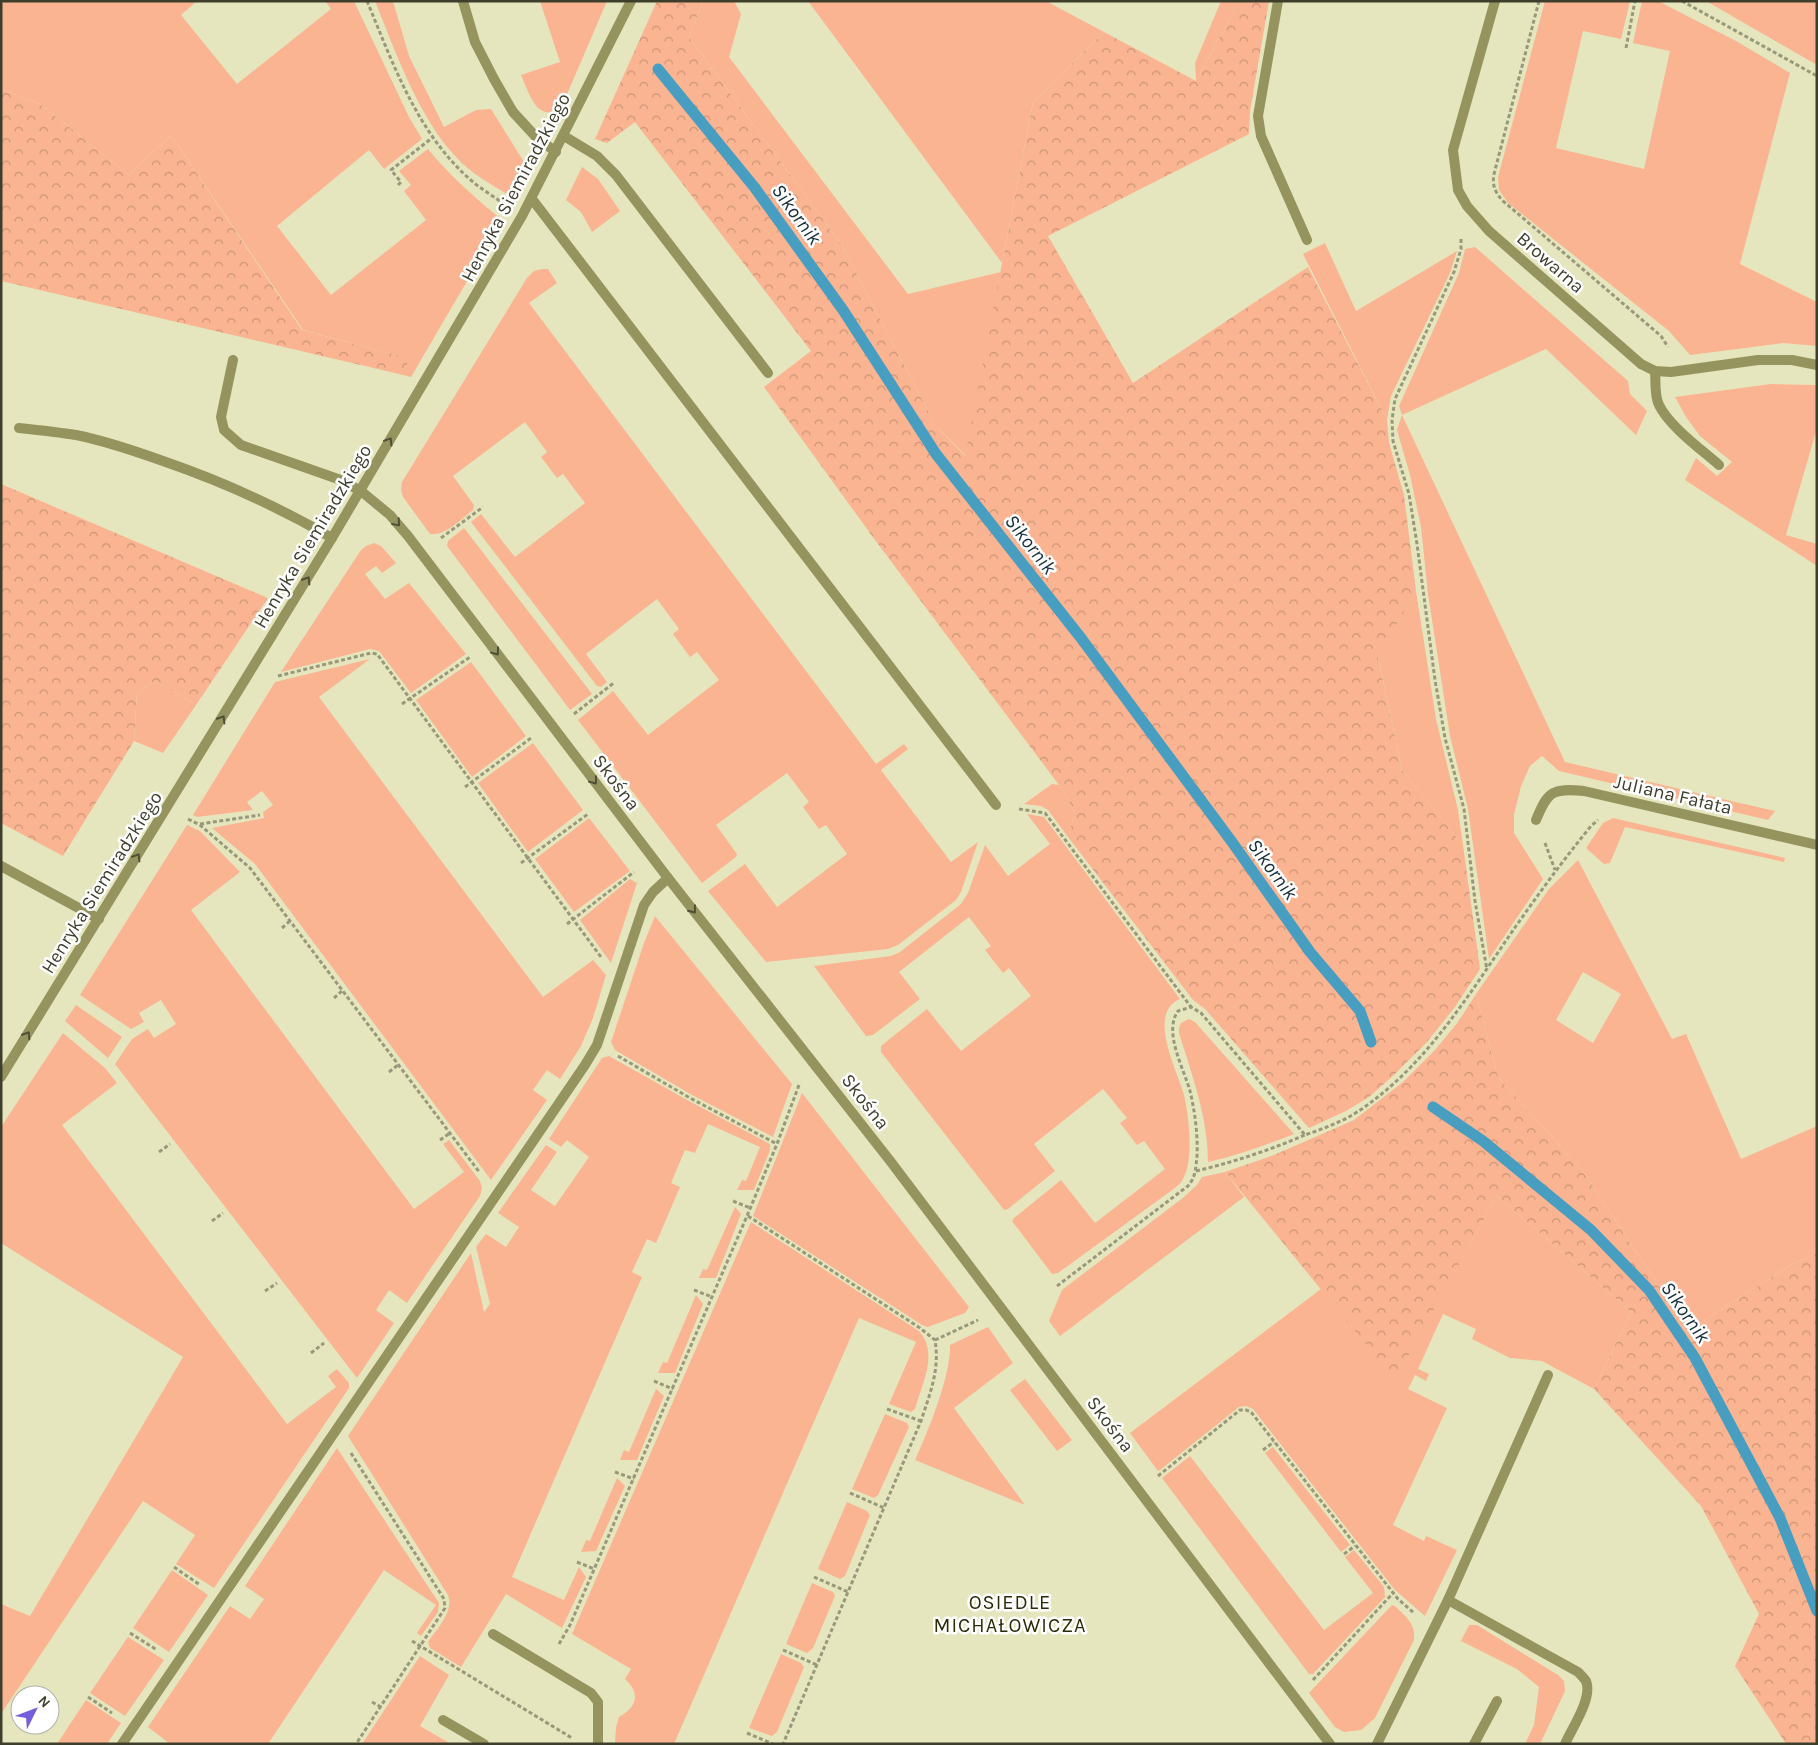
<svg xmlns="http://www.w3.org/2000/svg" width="1818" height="1745" viewBox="0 0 1818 1745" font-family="Karla,sans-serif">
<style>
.green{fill:#fab491;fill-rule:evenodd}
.forest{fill:url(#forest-crowns)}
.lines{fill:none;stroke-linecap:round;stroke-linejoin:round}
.stream{stroke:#479ec1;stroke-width:11}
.path{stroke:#98987b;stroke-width:3;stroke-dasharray:4 2.5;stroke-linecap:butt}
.service{stroke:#95945f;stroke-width:10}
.pedestrian{stroke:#95945f;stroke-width:10}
.minor{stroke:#95945f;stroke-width:10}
.oneway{stroke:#4f4f37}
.labels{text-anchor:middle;stroke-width:5;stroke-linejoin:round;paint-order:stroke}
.street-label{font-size:19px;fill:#3e3e2d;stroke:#fff}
.water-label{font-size:20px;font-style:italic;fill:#152f3a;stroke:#fff}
.neighbourhood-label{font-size:20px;letter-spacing:1px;fill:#2c2b06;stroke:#fff}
</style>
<defs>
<pattern id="forest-crowns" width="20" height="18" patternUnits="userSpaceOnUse" patternTransform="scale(1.25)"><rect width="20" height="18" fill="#fab491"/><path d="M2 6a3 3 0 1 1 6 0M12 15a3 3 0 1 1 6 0" fill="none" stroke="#cc9477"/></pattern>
</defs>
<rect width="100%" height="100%" fill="#e6e6be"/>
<g class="green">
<path d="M 1,1 L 197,1 L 181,15 L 237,84 L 331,9 L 325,1 L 354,1 L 409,117 L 422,139 L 384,169 L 369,150 L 277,226 L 331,295 L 426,220 L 404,191 L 411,185 L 399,171 L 428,149 C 449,175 474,197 501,219 L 501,223 L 411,377 L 399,374 L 410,359 L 303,330 L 171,135 L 129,175 L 40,104 L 1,89 Z"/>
<path d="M 375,1 L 393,1 L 409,56 L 444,127 L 476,110 L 491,109 L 529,170 L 528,176 L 518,196 L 512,197 C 493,185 471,174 456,157 C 419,118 395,51 375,1 Z"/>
<path d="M 540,1 L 607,1 L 562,106 C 538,126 529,93 521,75 L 560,62 Z"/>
<path d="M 703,1 L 734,1 L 741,14 L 729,57 L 908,294 L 1001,272 L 966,456 L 936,426 L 841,244 L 689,37 Z"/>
<path d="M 808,1 L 1046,1 L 1104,32 L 1033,102 L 1002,263 Z"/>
<path d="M 1221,1 L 1239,1 L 1196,81 L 1195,63 Z"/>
<path d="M 1545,1 L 1630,1 L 1621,39 L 1583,31 L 1556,148 L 1644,169 L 1670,51 L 1633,43 L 1642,1 L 1658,1 L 1736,41 L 1790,73 L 1740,264 L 1817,302 L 1817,346 L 1783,343 L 1690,355 L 1669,331 L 1508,203 L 1499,190 L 1498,177 Z"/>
<path d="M 1706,1 L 1817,1 L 1817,65 Z"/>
<path d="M 582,167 L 598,179 L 620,211 L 592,232 L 581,212 L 566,200 Z"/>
<path d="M 1325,243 L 1356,311 L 1457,251 L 1450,273 L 1391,396 L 1387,420 L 1303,254 Z"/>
<path d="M 1475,247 L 1628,381 L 1630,394 L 1647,411 L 1636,435 L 1546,349 L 1402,415 L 1565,762 L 1680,789 L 1678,799 L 1559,771 L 1542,756 L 1530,766 L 1521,786 L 1514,815 L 1514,833 L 1543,879 L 1489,959 L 1468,809 L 1450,736 L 1428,594 L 1421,527 L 1410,475 L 1397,430 L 1402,415 L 1399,406 L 1459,273 L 1465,249 Z"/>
<path d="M 542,269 L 548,269 L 557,283 L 529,303 L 876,764 L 904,744 L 908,749 L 881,770 L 951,862 L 978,842 L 961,892 L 956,900 L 898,945 L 888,949 L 766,962 L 708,891 L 745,864 L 777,907 L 847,854 L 826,825 L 819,829 L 803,807 L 809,802 L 787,773 L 716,825 L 737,854 L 736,857 L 702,883 L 578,720 L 613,691 L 648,735 L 719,680 L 697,652 L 690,657 L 673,634 L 679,629 L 657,599 L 586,654 L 607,682 L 601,687 L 597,686 L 471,522 L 481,514 L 515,557 L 585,503 L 563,474 L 557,478 L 541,457 L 547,452 L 525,422 L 453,476 L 474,505 L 473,510 C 461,519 446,536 430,534 L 403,497 L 401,490 L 402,482 L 527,278 L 534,271 Z"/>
<path d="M 1771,384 L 1817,385 L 1817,428 L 1786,535 L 1817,544 L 1817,566 L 1685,480 L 1696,458 L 1717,476 L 1732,462 L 1700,436 L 1686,417 L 1675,397 Z"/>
<path d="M 464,528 L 592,694 L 570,710 L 447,546 L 448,541 Z"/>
<path d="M 374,543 L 381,546 L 396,563 L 382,573 L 376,566 L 365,574 L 385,599 L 409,583 L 466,654 L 411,693 L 379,651 L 370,649 L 281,672 L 361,550 L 366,546 Z"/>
<path d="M 1416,591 L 1436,719 L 1458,810 L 1463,845 L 1402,770 L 1378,656 Z"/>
<path d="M 370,659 L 319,697 L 543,997 L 593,960 L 606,975 L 593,1018 L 581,1046 L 560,1079 L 547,1070 L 533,1090 L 547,1100 L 491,1180 L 255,864 L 212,828 L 264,818 L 263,812 L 273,805 L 262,791 L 247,802 L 253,810 L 197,817 L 193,815 L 275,682 Z"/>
<path d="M 471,662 L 526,736 L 472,777 L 416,700 Z"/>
<path d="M 155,681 L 196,705 L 163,753 L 134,741 L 137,692 Z"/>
<path d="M 533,743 L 583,810 L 528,852 L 478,783 Z"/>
<path d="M 1052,784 L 1059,785 L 1075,812 L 1068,837 L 1048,810 L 1041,806 L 1024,804 Z"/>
<path d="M 1686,790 L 1692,792 L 1775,811 L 1768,820 L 1683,800 Z"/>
<path d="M 1027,814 L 1044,817 L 1180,999 C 1146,1013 1178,1072 1184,1095 C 1189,1115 1194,1160 1183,1179 C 1181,1183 1178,1185 1175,1188 L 1058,1273 L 1052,1274 L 1012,1221 L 1014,1218 L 1061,1180 L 1095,1223 L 1165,1169 L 1144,1141 L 1137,1145 L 1120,1123 L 1127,1118 L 1103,1089 L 1034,1144 L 1055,1171 L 1008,1209 L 1004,1210 L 881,1052 L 881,1046 L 927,1009 L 961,1051 L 1031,996 L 1009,968 L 1003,973 L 985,950 L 991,946 L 969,917 L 899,972 L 920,999 L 873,1035 L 866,1036 L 814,966 L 891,956 L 900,952 L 961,904 L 968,893 L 985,845 L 1008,876 L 1050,844 Z"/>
<path d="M 589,818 L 630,871 L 574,912 L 535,859 Z"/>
<path d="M 1613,818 L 1785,858 L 1784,862 L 1625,827 L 1610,863 L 1604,864 L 1586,848 L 1603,823 Z"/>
<path d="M 187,825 L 200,831 L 240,872 L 191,910 L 414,1209 L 464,1172 L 443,1144 L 449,1140 L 480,1181 L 482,1188 L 480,1196 L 407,1303 L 389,1290 L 376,1310 L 394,1323 L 357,1378 L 115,1064 L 132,1039 L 148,1029 L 154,1038 L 176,1024 L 161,1000 L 139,1013 L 144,1022 L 131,1029 L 80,995 Z"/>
<path d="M 1578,860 L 1672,1039 L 1686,1034 L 1741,1159 L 1817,1126 L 1817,1253 L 1791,1265 L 1691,1329 L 1642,1261 L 1585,1174 L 1498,1077 L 1476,994 L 1549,889 ZM 1583,972 L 1621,994 L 1593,1043 L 1556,1020 Z"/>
<path d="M 630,879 L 637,883 L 611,963 L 580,920 Z"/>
<path d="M 655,916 L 792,1084 L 773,1137 L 692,1095 L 615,1050 L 611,1042 L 644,943 Z"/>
<path d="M 76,1005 L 122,1037 L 108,1058 L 65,1021 Z"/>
<path d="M 1189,1019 L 1195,1022 L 1294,1134 C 1266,1145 1238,1155 1208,1162 C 1208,1117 1192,1075 1179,1033 L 1179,1028 L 1181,1023 Z"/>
<path d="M 63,1033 L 105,1068 L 117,1083 L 62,1125 L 287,1424 L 336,1387 L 328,1376 L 337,1369 L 349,1383 L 349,1388 L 214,1588 L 176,1564 L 195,1535 L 143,1501 L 1,1714 L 1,1604 L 30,1616 L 183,1357 L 1,1243 L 1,1127 Z"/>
<path d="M 609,1056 L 689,1101 L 770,1144 L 770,1150 L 754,1190 L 737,1190 L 742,1180 L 746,1181 L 760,1147 L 708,1124 L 695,1153 L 685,1150 L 671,1183 L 680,1187 L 656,1243 L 647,1239 L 632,1272 L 642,1277 L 512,1577 L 564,1600 L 579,1567 L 586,1577 L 562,1628 L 506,1594 L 461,1667 L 430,1648 L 428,1642 C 437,1629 454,1612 448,1595 L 348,1436 L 471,1253 L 484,1312 L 490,1304 L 476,1247 L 486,1234 L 506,1247 L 519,1227 L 498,1213 L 546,1145 L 557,1152 L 531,1190 L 555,1206 L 589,1157 L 567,1140 L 561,1147 L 549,1139 L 602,1058 Z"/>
<path d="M 802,1093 L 969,1307 L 965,1313 L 928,1327 L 922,1325 L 753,1216 Z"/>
<path d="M 1225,1172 L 1244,1197 L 1060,1336 L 1049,1321 L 1062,1290 L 1184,1197 L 1197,1185 L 1202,1177 Z"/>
<path d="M 1497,1196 L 1631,1312 L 1594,1389 L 1542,1361 L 1510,1358 L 1472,1339 L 1476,1329 L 1443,1314 L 1418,1369 L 1429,1374 L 1426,1381 L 1415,1375 L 1408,1389 L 1447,1408 L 1393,1525 L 1424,1541 L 1426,1536 L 1457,1550 L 1425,1616 L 1395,1590 L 1253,1409 L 1246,1406 L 1239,1407 L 1160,1470 L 1158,1471 L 1130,1433 L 1321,1289 L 1395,1379 Z"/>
<path d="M 735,1207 L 741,1214 L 716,1278 L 699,1278 L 703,1269 L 707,1270 Z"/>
<path d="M 751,1222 L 919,1331 C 939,1353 922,1384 915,1409 L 911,1412 L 889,1404 L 916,1342 L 859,1318 L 674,1744 L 615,1744 L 616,1727 L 619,1717 C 637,1707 641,1694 625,1679 L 631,1669 L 572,1634 Z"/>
<path d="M 696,1295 L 703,1304 L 675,1373 L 658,1373 L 663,1362 L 667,1363 Z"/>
<path d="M 988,1327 L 1013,1363 L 954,1408 L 1025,1505 L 915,1460 C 928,1432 951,1375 950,1345 Z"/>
<path d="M 1025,1379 L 1072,1440 L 1057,1451 L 1010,1390 Z"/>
<path d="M 656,1389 L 664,1396 L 637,1460 L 620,1460 L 624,1450 L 629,1452 Z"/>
<path d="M 885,1414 L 907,1423 L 909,1427 L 878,1495 L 874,1498 L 852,1489 Z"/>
<path d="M 1273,1447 L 1350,1545 L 1341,1552 L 1265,1453 Z"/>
<path d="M 337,1448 L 439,1603 L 438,1612 L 421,1636 L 417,1633 L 436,1605 L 384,1570 L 268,1744 L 170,1744 L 148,1727 L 230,1606 L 250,1619 L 264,1599 L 245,1586 Z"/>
<path d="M 1190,1456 L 1324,1630 L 1373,1593 L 1345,1557 L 1354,1550 L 1384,1587 L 1385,1597 L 1313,1674 L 1309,1674 L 1162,1478 Z"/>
<path d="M 617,1478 L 625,1486 L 596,1551 L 581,1552 L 586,1540 L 590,1541 Z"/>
<path d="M 847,1502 L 867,1511 L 870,1515 L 845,1576 L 840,1579 L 818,1569 Z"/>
<path d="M 172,1570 L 208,1595 L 169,1652 L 133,1628 Z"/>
<path d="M 812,1583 L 833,1592 L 835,1596 L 813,1648 L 807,1653 L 786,1644 Z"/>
<path d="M 1392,1605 L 1395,1606 C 1406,1617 1416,1624 1414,1640 L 1375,1718 L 1361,1730 L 1344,1732 L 1335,1727 L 1309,1693 Z"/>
<path d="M 1469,1625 L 1477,1625 L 1558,1675 L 1564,1681 L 1565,1691 L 1540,1744 L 1525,1744 L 1534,1725 L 1539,1687 L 1517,1669 L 1461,1641 Z"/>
<path d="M 128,1637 L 164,1660 L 125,1716 L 90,1693 Z"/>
<path d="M 781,1654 L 801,1663 L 804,1667 L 777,1732 L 772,1736 L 749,1728 Z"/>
<path d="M 420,1656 L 449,1675 L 420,1726 L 451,1744 L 362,1744 Z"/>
<path d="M 86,1700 L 121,1723 L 107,1744 L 57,1744 Z"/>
</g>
<g class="forest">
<path d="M 657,1 L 703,1 L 689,37 L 841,244 L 936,426 L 965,456 L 1033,102 L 1104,32 L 1196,81 L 1239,1 L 1269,1 L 1250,111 L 1249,134 L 1048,236 L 1133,383 L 1308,267 L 1387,420 L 1389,443 L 1404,495 L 1416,591 L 1378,657 L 1402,770 L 1463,845 L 1480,969 L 1455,1007 L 1427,1042 L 1394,1075 L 1369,1097 L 1346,1111 L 1309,1128 L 1205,1009 L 1193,1000 L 1068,837 L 1075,812 L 1059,785 L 875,540 L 764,387 L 811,351 L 635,122 L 607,143 L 595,139 Z"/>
<path d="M 1,89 L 40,104 L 129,175 L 171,135 L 302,330 L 411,359 L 399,374 L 1,281 Z"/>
<path d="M 1,484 L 268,598 L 196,705 L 155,681 L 137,692 L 134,741 L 63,856 L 1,823 Z"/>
<path d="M 1476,994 L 1498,1077 L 1585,1174 L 1642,1261 L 1691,1329 L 1791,1265 L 1817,1253 L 1817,1744 L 1786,1744 L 1735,1666 L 1759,1614 L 1701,1506 L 1594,1389 L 1631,1312 L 1497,1196 L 1395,1380 L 1225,1172 L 1274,1155 L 1354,1120 L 1403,1082 L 1435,1050 L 1458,1022 Z"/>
</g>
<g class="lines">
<g class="stream">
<path d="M 658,69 L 755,188 L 843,310 L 936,454 L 1081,638 L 1232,842 L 1310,952 L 1360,1011 L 1371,1042"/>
<path d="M 1433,1107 L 1483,1141 L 1591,1230 L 1649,1290 L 1695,1358 L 1780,1518 L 1817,1611"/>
</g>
<g class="path">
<path d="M 367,1 C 394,66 418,135 473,182 C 481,189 492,195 501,202"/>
<path d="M 1539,1 L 1494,174 C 1492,186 1495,192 1503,201 L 1661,336 L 1668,347"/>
<path d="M 1682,1 L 1817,76"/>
<path d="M 1626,48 L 1635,1"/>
<path d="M 398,185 L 401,182 L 391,170 L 432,138"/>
<path d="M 1461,239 L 1461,249 L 1454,272 L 1395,399 L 1392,420 L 1393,441 L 1409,494 L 1417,544 L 1435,680 L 1445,738 L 1464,809 L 1475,901 L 1487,970"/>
<path d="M 441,538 L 483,507"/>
<path d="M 278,676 L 371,653 L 377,654 L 601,957"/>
<path d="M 402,704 L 470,657"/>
<path d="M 574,714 L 615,682"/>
<path d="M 465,787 L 531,738"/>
<path d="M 1019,809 L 1045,813 L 1191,1007"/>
<path d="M 188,819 L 200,825 L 250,868 L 480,1173"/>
<path d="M 200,824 L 260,815"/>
<path d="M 1545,843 L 1555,870"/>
<path d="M 521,863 L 588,814"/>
<path d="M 567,924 L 634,872"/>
<path d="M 282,928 L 290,921"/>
<path d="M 334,998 L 342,991"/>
<path d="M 618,1056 L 690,1098 L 777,1144"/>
<path d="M 389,1072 L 398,1065"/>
<path d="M 440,1140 L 450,1133"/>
<path d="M 159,1152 L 170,1144"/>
<path d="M 1196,1171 C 1234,1162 1270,1150 1305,1135"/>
<path d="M 733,1201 L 750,1208"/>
<path d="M 748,1216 L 920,1328 L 935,1340 C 940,1370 930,1393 921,1421 L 783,1744"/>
<path d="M 212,1221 L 223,1213"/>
<path d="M 1057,1286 L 1180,1192 C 1184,1189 1189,1186 1191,1182 C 1196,1174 1196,1165 1197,1156 C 1198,1135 1195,1112 1190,1091 C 1184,1069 1163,1032 1178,1011 L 1191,1007 L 1201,1013 L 1305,1135 C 1322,1129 1339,1123 1354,1114 C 1425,1069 1469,994 1516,926 C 1540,892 1564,859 1591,826 L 1598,820"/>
<path d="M 694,1290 L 712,1297"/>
<path d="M 265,1291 L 277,1283"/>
<path d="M 935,1340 L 978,1320"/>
<path d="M 311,1353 L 324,1343"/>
<path d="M 654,1381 L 673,1389"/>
<path d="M 887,1409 L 921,1421"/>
<path d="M 1263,1450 L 1274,1442"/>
<path d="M 351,1453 L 444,1599 L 445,1608 L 356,1744"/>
<path d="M 615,1472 L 634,1479"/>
<path d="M 1158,1476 L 1240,1410 L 1246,1410 L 1251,1412 L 1398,1599 L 1414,1613"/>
<path d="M 850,1493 L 884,1508"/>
<path d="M 1344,1554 L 1355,1546"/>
<path d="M 577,1562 L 594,1569"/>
<path d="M 174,1567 L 200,1585"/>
<path d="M 814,1577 L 848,1592"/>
<path d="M 130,1633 L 157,1650"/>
<path d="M 412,1641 L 572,1738"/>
<path d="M 559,1644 L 570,1625 L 747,1216 L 777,1144 L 799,1085"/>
<path d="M 783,1650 L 817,1665"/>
<path d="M 1313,1680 L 1393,1593"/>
<path d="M 88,1697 L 112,1713"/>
<path d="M 372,1702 L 381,1707"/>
<path d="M 747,1733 L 773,1744"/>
</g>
<g class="service">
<path d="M 463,1 L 475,42 L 494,79 L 513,112 L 536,137 L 556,152"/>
<path d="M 1278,1 L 1258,116 L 1261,136 L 1307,240"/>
<path d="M 564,136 L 597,156 L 616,175 L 768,373"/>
<path d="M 532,199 L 996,805"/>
<path d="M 233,360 L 221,417 L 224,430 L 241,445 L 338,479 L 361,491"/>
<path d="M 1655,371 C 1656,381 1654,395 1659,405 C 1669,426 1702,450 1719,465"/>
<path d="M 19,428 C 38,430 57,432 76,435 C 106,441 135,451 163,461 C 224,482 277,506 332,538"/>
<path d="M 1548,1375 L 1448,1600 L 1578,1672 C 1580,1674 1584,1678 1586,1681 C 1593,1698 1572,1728 1565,1744"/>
<path d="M 493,1634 L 591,1693 L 598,1702 L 598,1744"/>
<path d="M 443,1720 L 484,1744"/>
<path d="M 1474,1744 L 1497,1701"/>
</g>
<path class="pedestrian" d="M 122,1744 L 585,1065 L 597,1045 L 644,905 L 653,892 L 668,878"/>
<g class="minor">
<path d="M 1495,1 L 1453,150 L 1458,190 L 1467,206 L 1489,231 L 1641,364 L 1655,371 L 1671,372 L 1758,360 L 1792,360 L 1817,365"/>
<path d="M 361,491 L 390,515 L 408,536 L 668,878 L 891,1162 L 1330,1744"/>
<path d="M 1536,820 C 1548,791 1552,788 1584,791 L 1817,845"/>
<path d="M 1,866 L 99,919"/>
<path d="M 1,1077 L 332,538 L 522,216 L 631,1"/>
<path d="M 1377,1744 L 1448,1600"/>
</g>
</g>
<defs><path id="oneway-chevron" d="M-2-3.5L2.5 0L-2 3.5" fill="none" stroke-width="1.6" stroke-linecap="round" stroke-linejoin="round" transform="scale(1.25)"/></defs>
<g class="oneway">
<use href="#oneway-chevron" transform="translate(389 441) rotate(-59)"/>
<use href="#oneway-chevron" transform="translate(397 523) rotate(49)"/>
<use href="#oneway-chevron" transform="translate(307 580) rotate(-58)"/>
<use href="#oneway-chevron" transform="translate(496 652) rotate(53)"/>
<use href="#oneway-chevron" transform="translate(222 719) rotate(-58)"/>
<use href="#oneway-chevron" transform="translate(594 781) rotate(53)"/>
<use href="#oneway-chevron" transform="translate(137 857) rotate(-58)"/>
<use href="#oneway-chevron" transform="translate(693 910) rotate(52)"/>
<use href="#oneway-chevron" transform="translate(27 1035) rotate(-58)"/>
</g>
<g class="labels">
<g class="street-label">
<text transform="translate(515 187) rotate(-62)" y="7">Henryka Siemiradzkiego</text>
<text transform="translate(1551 262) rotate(41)" y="7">Browarna</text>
<text transform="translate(312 536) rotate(-59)" y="7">Henryka Siemiradzkiego</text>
<text transform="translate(617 782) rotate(53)" y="7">Skośna</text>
<text transform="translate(1673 794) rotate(13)" y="7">Juliana Fałata</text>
<text transform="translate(101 882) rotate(-58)" y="7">Henryka Siemiradzkiego</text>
<text transform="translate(866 1101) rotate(52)" y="7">Skośna</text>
<text transform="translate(1111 1424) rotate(53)" y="7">Skośna</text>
</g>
<g class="water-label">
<text transform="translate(797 214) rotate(54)" y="7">Sikornik</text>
<text transform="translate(1031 544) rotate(52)" y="7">Sikornik</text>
<text transform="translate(1273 869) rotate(54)" y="7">Sikornik</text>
<text transform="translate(1686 1312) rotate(55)" y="7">Sikornik</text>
</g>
<g class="neighbourhood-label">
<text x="1010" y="1609">OSIEDLE<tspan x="1010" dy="23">MICHAŁOWICZA</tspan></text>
</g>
</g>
<rect width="1818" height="1745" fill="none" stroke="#3e3e2d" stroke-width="5"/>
<g transform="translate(35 1710) rotate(48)"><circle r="24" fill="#ffffff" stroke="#b2b2ab"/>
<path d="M0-4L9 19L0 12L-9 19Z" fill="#745ed9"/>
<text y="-8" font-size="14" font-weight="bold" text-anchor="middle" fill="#3e3e2d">N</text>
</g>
</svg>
